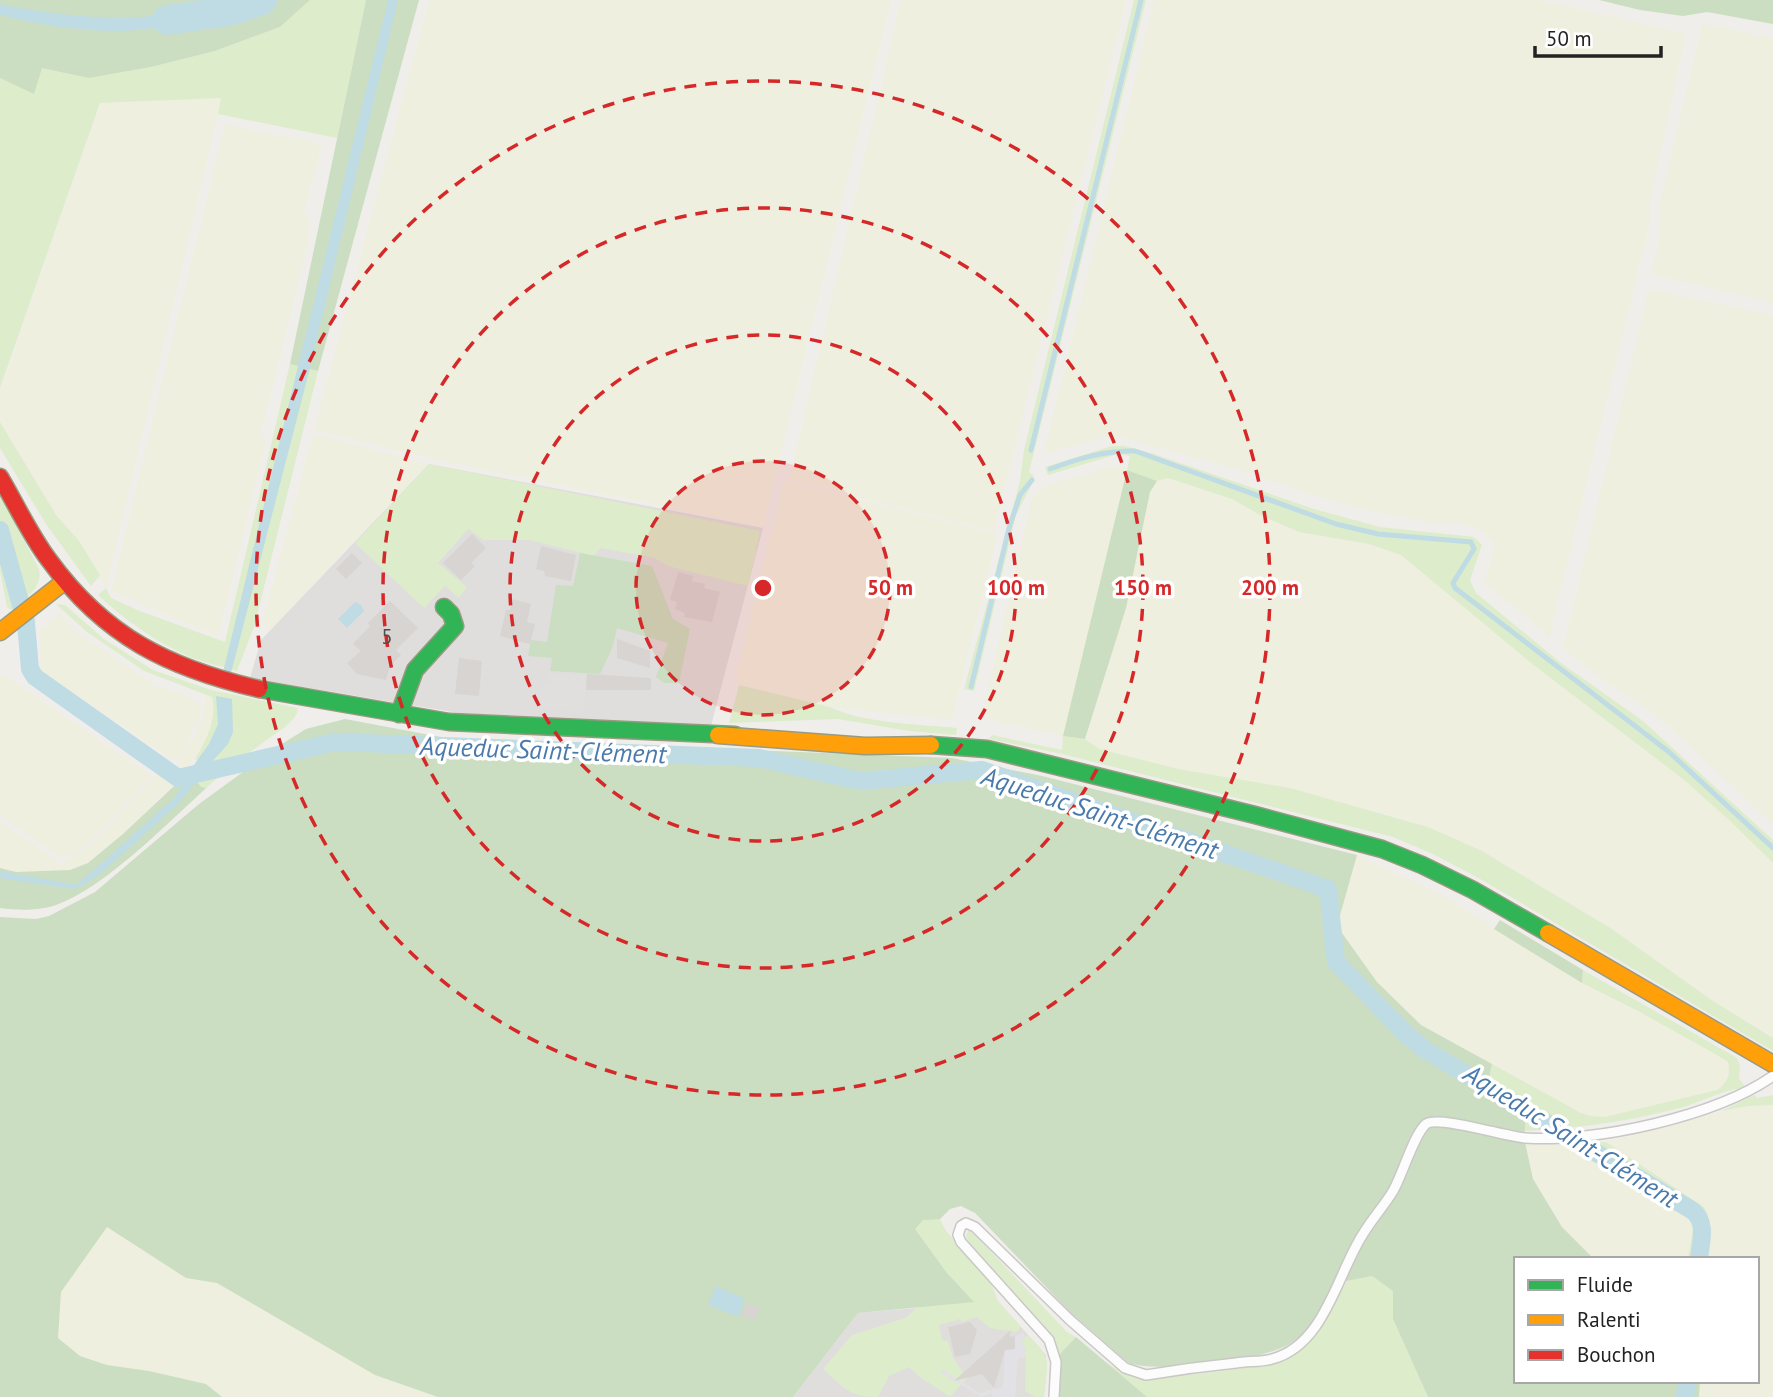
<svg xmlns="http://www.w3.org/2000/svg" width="1773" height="1397" viewBox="0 0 1773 1397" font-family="'PT Sans',sans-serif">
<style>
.residential{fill:#dfdedc}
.farmland{fill:#efefdf}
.grass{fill:#ddeccb}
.forest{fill:#cbdec1}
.parking{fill:#e0dfde}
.plaza{fill:#e2e1e5}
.water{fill:#bfdbe3}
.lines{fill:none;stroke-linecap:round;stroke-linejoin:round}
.stream{stroke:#bfdbe3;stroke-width:5}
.canal{stroke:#bfdbe3;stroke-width:18}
.river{stroke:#bfdbe3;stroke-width:30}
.building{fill:#d7d4d2}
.lane-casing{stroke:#c9c8c7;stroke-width:12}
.fast-casing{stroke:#999a82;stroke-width:19}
.slow-casing{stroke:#999a82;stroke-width:19}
.jam-casing{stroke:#999a82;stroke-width:19}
.lane{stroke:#fdfcfc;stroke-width:9}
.fast{stroke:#30b455;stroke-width:16}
.slow{stroke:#ff9f0a;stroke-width:16}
.jam{stroke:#e5322d;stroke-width:16}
.ring{fill:none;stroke:#d62828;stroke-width:3.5;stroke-dasharray:12 9}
.labels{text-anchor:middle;stroke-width:7;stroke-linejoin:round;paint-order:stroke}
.number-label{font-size:21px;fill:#4f4e4e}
.water-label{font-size:26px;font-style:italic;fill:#4a7aab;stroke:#fff}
.centre{fill:#d62828;stroke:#fff;stroke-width:3.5}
.ring-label{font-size:21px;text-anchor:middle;font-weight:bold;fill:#d62828;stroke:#fff;stroke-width:7;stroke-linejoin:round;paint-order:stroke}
</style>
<rect width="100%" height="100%" fill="#f0eeeb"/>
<g class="residential">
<path d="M 429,464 L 763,528 L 711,726 L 459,713 L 250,678 L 261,640 Z"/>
<path d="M 998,1301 L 1046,1355 L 1047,1368 L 1044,1397 L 793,1397 L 858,1313 Z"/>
</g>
<g class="farmland">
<path d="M 429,0 L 891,0 L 763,527 L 423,457 L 314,430 Z"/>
<path d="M 901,0 L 1126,0 L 994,531 L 789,480 Z"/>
<path d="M 1154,0 L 1541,0 L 1686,34 L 1650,203 L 1650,222 L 1549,638 L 1526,616 L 1484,584 L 1495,543 L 1482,531 L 1461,523 L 1429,523 L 1362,509 L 1313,495 L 1241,470 L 1123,438 L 1107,437 L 1044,453 Z"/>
<path d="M 1702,24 L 1773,38 L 1773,303 L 1651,274 L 1660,233 L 1660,203 Z"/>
<path d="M 222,98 L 106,588 L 79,541 L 56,515 L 0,422 L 0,391 L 101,103 Z"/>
<path d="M 225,124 L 322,144 L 304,213 L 309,219 L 308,242 L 261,433 L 266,441 L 218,636 L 111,591 Z"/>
<path d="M 1649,289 L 1773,315 L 1773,824 L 1666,724 L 1635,700 L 1605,681 L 1563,648 Z"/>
<path d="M 313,434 L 428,464 L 271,629 L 262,624 Z"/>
<path d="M 1112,465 L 1123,466 L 1127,470 L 1063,736 L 991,720 L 983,711 L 1032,497 L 1048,484 L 1084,475 Z"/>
<path d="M 1168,478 L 1232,499 L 1264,517 L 1299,532 L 1369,544 L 1401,555 L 1531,663 L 1683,779 L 1728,819 L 1773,863 L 1773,1038 L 1713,1001 L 1612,929 L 1482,851 L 1428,827 L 1372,810 L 1178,769 L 1099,749 L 1085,739 L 1110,662 L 1150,492 L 1157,481 Z"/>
<path d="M 784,481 L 998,534 L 952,720 L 830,707 L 739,685 L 735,681 Z"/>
<path d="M 59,613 L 69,622 L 71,628 L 159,688 L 166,687 L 175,693 L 179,690 L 201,705 L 200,717 L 190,731 L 191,738 L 180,759 L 173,760 L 41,671 L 40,630 Z"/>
<path d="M 3,674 L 152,776 L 84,846 L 70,856 L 60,857 L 0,816 L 0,676 Z"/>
<path d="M 207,695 L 212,697 L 214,710 L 210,733 L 186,771 L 176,768 L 194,738 L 202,718 Z"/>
<path d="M 159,772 L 174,784 L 123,834 L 88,863 L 70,870 L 16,872 L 0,868 L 0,822 L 62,864 L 90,844 Z"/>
<path d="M 1357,855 L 1445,897 L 1582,983 L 1638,1011 L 1717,1055 L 1728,1062 L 1729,1073 L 1725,1083 L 1717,1090 L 1642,1109 L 1605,1117 L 1591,1116 L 1581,1113 L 1421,1025 L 1377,982 L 1337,926 Z"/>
<path d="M 1773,1105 L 1773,1397 L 1699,1397 L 1700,1381 L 1757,1381 L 1757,1259 L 1706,1259 L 1710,1239 L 1704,1207 L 1606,1142 L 1722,1111 L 1748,1106 Z"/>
<path d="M 1578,1143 L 1692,1217 L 1694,1223 L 1688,1259 L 1594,1259 L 1562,1227 L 1533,1179 L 1526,1144 Z"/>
<path d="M 107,1227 L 186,1278 L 217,1283 L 375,1375 L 438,1397 L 222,1397 L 206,1384 L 149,1371 L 107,1365 L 80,1356 L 58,1338 L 61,1292 Z"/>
</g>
<g class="grass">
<path d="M 310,0 L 366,0 L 337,138 L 218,114 L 221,98 L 100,103 L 0,388 L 0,78 L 11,83 L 42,67 L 89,78 L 151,67 L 215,51 L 280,27 Z"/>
<path d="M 1134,0 L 1146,0 L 1029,472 L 1033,475 L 1034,480 L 1016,515 L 974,691 L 964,689 L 1020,481 L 1024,450 Z"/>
<path d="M 290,364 L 318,371 L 254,627 L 237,671 C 222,666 205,663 190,657 C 156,642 125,620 98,595 L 106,588 L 111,598 L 140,611 L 225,642 Z"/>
<path d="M 0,422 L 56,515 L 79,541 L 100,575 L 91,586 L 46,524 L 0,448 Z"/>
<path d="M 1112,446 L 1124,446 L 1148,452 L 1314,509 L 1380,527 L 1474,537 L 1482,545 L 1470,580 L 1476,593 L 1561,663 L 1643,721 L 1773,840 L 1773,863 L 1728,819 L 1683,779 L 1531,663 L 1401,555 L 1369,544 L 1299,532 L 1264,517 L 1232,499 L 1168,478 L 1157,481 L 1127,470 L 1130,456 L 1118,454 L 1048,475 L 1045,467 Z"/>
<path d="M 429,464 L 760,531 L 748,586 L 668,566 L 655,558 L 600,548 L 594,556 L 529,540 L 484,540 L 468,529 L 438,563 L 467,587 L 459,598 L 445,586 L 424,608 L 355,543 Z"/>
<path d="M 0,495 L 39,569 C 43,588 25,599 11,610 L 7,607 L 0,571 Z"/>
<path d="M 56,604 L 65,605 L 104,639 L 153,670 L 211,690 L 298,708 C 297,717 291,721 285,727 C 257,746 230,767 205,789 C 163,826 110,884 58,904 C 39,911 20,910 0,908 L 63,894 L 165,813 L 198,782 L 208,766 L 195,759 C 207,738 217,721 212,697 L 144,671 L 87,632 Z"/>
<path d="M 37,617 L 31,629 L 34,668 L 39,675 L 162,760 L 183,770 L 172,781 L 35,685 L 28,677 L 23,666 L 20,630 Z"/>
<path d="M 739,685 L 830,707 C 866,724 918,724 957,728 L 956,735 L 909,731 L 838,719 L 729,723 Z"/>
<path d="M 992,735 L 1062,750 L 1063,736 L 1085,739 L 1099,749 L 1178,769 L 1290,788 L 1428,827 L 1482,851 L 1612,929 L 1713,1001 L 1773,1038 L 1773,1051 L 1482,880 L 1435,855 L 1393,837 L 1062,754 L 989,739 Z"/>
<path d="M 1583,970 L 1737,1058 L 1740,1066 L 1739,1079 L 1745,1086 L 1742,1089 C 1735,1086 1698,1102 1687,1106 C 1633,1121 1581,1128 1525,1131 L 1526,1118 L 1492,1098 L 1488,1084 L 1492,1064 L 1581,1113 L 1591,1116 L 1605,1117 L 1717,1090 C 1727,1083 1731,1074 1728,1062 L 1717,1055 L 1638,1011 L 1582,983 Z"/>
<path d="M 1754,1095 L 1757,1098 L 1773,1095 L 1773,1105 L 1748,1106 L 1722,1111 Z"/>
<path d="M 1606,1142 L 1704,1207 C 1714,1224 1709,1240 1706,1259 L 1688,1259 L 1694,1223 L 1692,1217 L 1578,1143 Z"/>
<path d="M 939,1209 L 940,1219 L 946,1231 L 990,1280 L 998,1301 L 1021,1327 L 1016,1332 L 990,1328 L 977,1317 L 962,1322 L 960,1319 L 939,1325 L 942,1340 L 948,1341 L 953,1358 L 967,1378 L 950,1397 L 920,1377 L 909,1367 L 889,1376 L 878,1397 C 849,1397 843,1387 823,1369 L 852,1335 L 905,1318 L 931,1297 L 910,1231 L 915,1211 Z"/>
<path d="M 969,1230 L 979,1239 L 1067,1332 L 1076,1337 L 1059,1355 L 1048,1330 L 968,1241 L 966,1235 Z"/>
<path d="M 1372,1276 L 1394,1291 L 1393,1319 L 1428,1397 L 1147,1397 L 1105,1362 L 1132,1377 L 1141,1379 C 1185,1374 1279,1372 1309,1341 C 1326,1324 1335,1301 1347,1281 Z"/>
<path d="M 1028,1335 C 1056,1363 1046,1362 1044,1397 L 1035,1397 L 1025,1391 L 1026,1349 L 1021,1342 Z"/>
</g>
<g class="forest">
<path d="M 0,0 L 310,0 L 280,27 L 215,51 L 151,67 L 89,78 L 42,68 L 34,94 L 0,78 Z"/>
<path d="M 366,0 L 419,0 L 318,371 L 290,364 Z"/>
<path d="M 1599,0 L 1773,0 L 1773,24 L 1707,12 L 1683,16 L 1640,10 Z"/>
<path d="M 1127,470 L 1157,481 L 1150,492 L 1126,608 L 1085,739 L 1063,736 Z"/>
<path d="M 580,553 L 652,566 L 673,619 L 690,629 L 679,683 L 664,683 L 656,677 L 668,643 L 617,628 L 613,646 L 600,674 L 550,671 L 552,658 L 528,656 L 531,640 L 547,642 L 556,585 L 573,586 Z"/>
<path d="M 345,719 L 446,738 L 952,758 L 1042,776 L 1357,855 L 1337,926 L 1377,982 L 1421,1025 L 1492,1064 L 1488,1084 L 1492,1098 L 1526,1118 L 1524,1138 L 1533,1179 L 1562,1227 L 1594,1259 L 1516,1259 L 1516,1381 L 1700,1381 L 1699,1397 L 1428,1397 L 1393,1319 L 1393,1291 L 1372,1276 L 1347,1281 L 1338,1277 C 1326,1301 1314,1328 1291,1343 C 1267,1360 1154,1375 1127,1362 L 1069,1311 L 975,1213 L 961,1206 L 950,1209 L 940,1219 L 923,1220 L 915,1229 L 946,1272 L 974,1302 L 858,1313 L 793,1397 L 438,1397 L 375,1375 L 217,1283 L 186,1278 L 107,1227 L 61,1292 L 58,1338 L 80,1356 L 107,1365 L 149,1371 L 206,1384 L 222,1397 L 0,1397 L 0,917 L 36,919 L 49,916 L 95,892 L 199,804 L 280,745 L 306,729 Z"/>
<path d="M 189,772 L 201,787 L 206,788 C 168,823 101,891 53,906 C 35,911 18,910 0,908 L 0,868 L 16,872 L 70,870 L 88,863 L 123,834 Z"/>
<path d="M 1500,920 L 1583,970 L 1582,983 L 1494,929 Z"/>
<path d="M 1076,1337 L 1147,1397 L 1058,1397 L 1059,1355 Z"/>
</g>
<path class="parking" d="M 550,673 L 586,675 L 584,711 L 538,710 L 542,685 L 549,686 Z"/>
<path class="plaza" d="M 1023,1333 L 1026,1337 L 1021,1342 L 1026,1349 L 1026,1358 L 1018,1358 L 1015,1397 L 993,1397 L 991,1393 L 981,1397 L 941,1373 L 943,1370 L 980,1393 L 1003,1387 L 1005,1350 L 1015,1349 L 1015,1337 Z"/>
<g class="water">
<path d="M 388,0 L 398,0 L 309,372 L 231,673 L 223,672 Z"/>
<path d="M 0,4 C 70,18 133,24 203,8 L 208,16 C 185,22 162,28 139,30 C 94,34 44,26 0,15 Z"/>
<path d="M 355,602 L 361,605 L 364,611 L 347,628 L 338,619 Z"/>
<path d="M 216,696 L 232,699 L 233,732 L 228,744 L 207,767 L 189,772 L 209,744 L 218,724 Z"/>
<path d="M 202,774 L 179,803 L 99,875 L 78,888 L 72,889 L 0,878 L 0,871 L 76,885 L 103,862 L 174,798 L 188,778 Z"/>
<path d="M 716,1286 L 745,1299 L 738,1317 L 708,1305 Z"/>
</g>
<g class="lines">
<g class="stream">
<path d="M 1031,450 L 1141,0"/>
<path d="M 1050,469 C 1077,459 1106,450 1135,451 L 1336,524 L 1378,534 L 1471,542 L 1474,549 L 1453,583 L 1455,588 L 1669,752 L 1773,848"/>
<path d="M 971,687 L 1009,528 L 1020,495 L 1032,480"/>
</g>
<g class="canal">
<path d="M 0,530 L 26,623 L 30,669 L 35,677 L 178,778 L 335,742 L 759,758 L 860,781 L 982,770 L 1328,889 L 1336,962 L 1406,1034 L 1424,1049 L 1693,1211 C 1707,1223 1701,1241 1699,1259"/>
<path d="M 1685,1397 L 1687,1381"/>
</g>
<path class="river" d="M 167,20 L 229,11 L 262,0"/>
</g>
<g class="building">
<path d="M 472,534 L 486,548 L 471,563 L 475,566 L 461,580 L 443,563 Z"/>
<path d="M 541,546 L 576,555 L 571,581 L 545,576 L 544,571 L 536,569 Z"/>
<path d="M 352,553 L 362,563 L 346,579 L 336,569 Z"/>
<path d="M 678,572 L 693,576 L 692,581 L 705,584 L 704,588 L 720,592 L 712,622 L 684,617 L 685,613 L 675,609 L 677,602 L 670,600 Z"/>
<path d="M 513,599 L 531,604 L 527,622 L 535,624 L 530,644 L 500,636 L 506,610 L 510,610 Z"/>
<path d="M 390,601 L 418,628 L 396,650 L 401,655 L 390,666 L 386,680 L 357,674 L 347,663 L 361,651 L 353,644 L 370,626 L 368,623 Z"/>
<path d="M 617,639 L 650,651 L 650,668 L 617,658 Z"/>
<path d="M 459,658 L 482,661 L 479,696 L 455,694 Z"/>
<path d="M 587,674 L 651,678 L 651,690 L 586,690 Z"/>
<path d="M 747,1303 L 760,1308 L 754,1320 L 741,1315 Z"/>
<path d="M 970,1322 L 977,1330 L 970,1354 L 955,1357 L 948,1327 Z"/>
<path d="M 1011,1330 L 1009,1336 L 1015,1337 L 1015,1349 L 1005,1350 L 994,1388 L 982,1374 L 954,1381 Z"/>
</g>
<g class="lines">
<g class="lane-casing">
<path id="lane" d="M 1054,1397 L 1056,1362 L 1049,1340 L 961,1242 L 958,1235 L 961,1226 L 966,1223 L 975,1227 L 1070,1320 L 1125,1368 L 1146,1375 C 1176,1370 1206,1366 1236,1363 C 1247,1361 1261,1362 1272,1359 C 1325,1345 1337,1274 1363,1234 C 1372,1219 1384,1206 1393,1191 C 1402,1176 1414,1134 1426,1124 C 1438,1115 1507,1137 1525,1138 C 1595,1143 1716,1116 1773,1076"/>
</g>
<g class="fast-casing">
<g id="fast">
<path d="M 259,689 L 449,722 L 735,735"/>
<path d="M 399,714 L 415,670 L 455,626 L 451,614 L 444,607"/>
<path d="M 931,745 L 987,749 L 1255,815 L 1382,849 L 1422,865 L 1473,890 L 1548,933"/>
</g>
</g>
<g class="slow-casing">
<g id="slow">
<path d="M 0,632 L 65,581"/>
<path d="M 718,735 L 865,746 L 931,745"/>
<path d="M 1548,933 L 1773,1064"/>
</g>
</g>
<g class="jam-casing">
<path id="jam" d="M 0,477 C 16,504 30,535 49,560 C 105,637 169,668 259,689"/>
</g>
<use href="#lane" class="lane"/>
<use href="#fast" class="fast"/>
<use href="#slow" class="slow"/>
<use href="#jam" class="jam"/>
</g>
<circle cx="763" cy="588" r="127" fill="#d62828" fill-opacity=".12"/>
<g class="ring">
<circle cx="763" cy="588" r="127"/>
<circle cx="763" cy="588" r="253"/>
<circle cx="763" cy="588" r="380"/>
<circle cx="763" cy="588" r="507"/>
</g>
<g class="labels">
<g class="number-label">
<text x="387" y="644">5</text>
</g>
<g class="water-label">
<text transform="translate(543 750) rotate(2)" y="9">Aqueduc Saint-Clément</text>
<text transform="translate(1100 813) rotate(18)" y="9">Aqueduc Saint-Clément</text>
<text transform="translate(1571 1136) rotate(32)" y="9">Aqueduc Saint-Clément</text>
</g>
</g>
<circle cx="763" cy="588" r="10" class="centre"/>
<g class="ring-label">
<text x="890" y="595">50 m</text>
<text x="1016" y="595">100 m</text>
<text x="1143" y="595">150 m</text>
<text x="1270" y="595">200 m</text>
</g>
<rect x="1514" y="1257" width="245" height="126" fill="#ffffff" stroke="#a7a7a7" stroke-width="2"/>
<rect x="1528" y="1280" width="35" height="10" fill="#30b455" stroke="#a7a7a7" stroke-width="2"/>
<text x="1577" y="1292" font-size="21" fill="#222222">Fluide</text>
<rect x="1528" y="1315" width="35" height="10" fill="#ff9f0a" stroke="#a7a7a7" stroke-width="2"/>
<text x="1577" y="1327" font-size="21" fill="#222222">Ralenti</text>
<rect x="1528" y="1350" width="35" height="10" fill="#e5322d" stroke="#a7a7a7" stroke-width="2"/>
<text x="1577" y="1362" font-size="21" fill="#222222">Bouchon</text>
<path d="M1535 46v10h126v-10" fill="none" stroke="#222222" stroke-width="3.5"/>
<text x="1546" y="46" font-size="21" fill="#222222" stroke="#ffffff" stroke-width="5" paint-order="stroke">50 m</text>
</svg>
